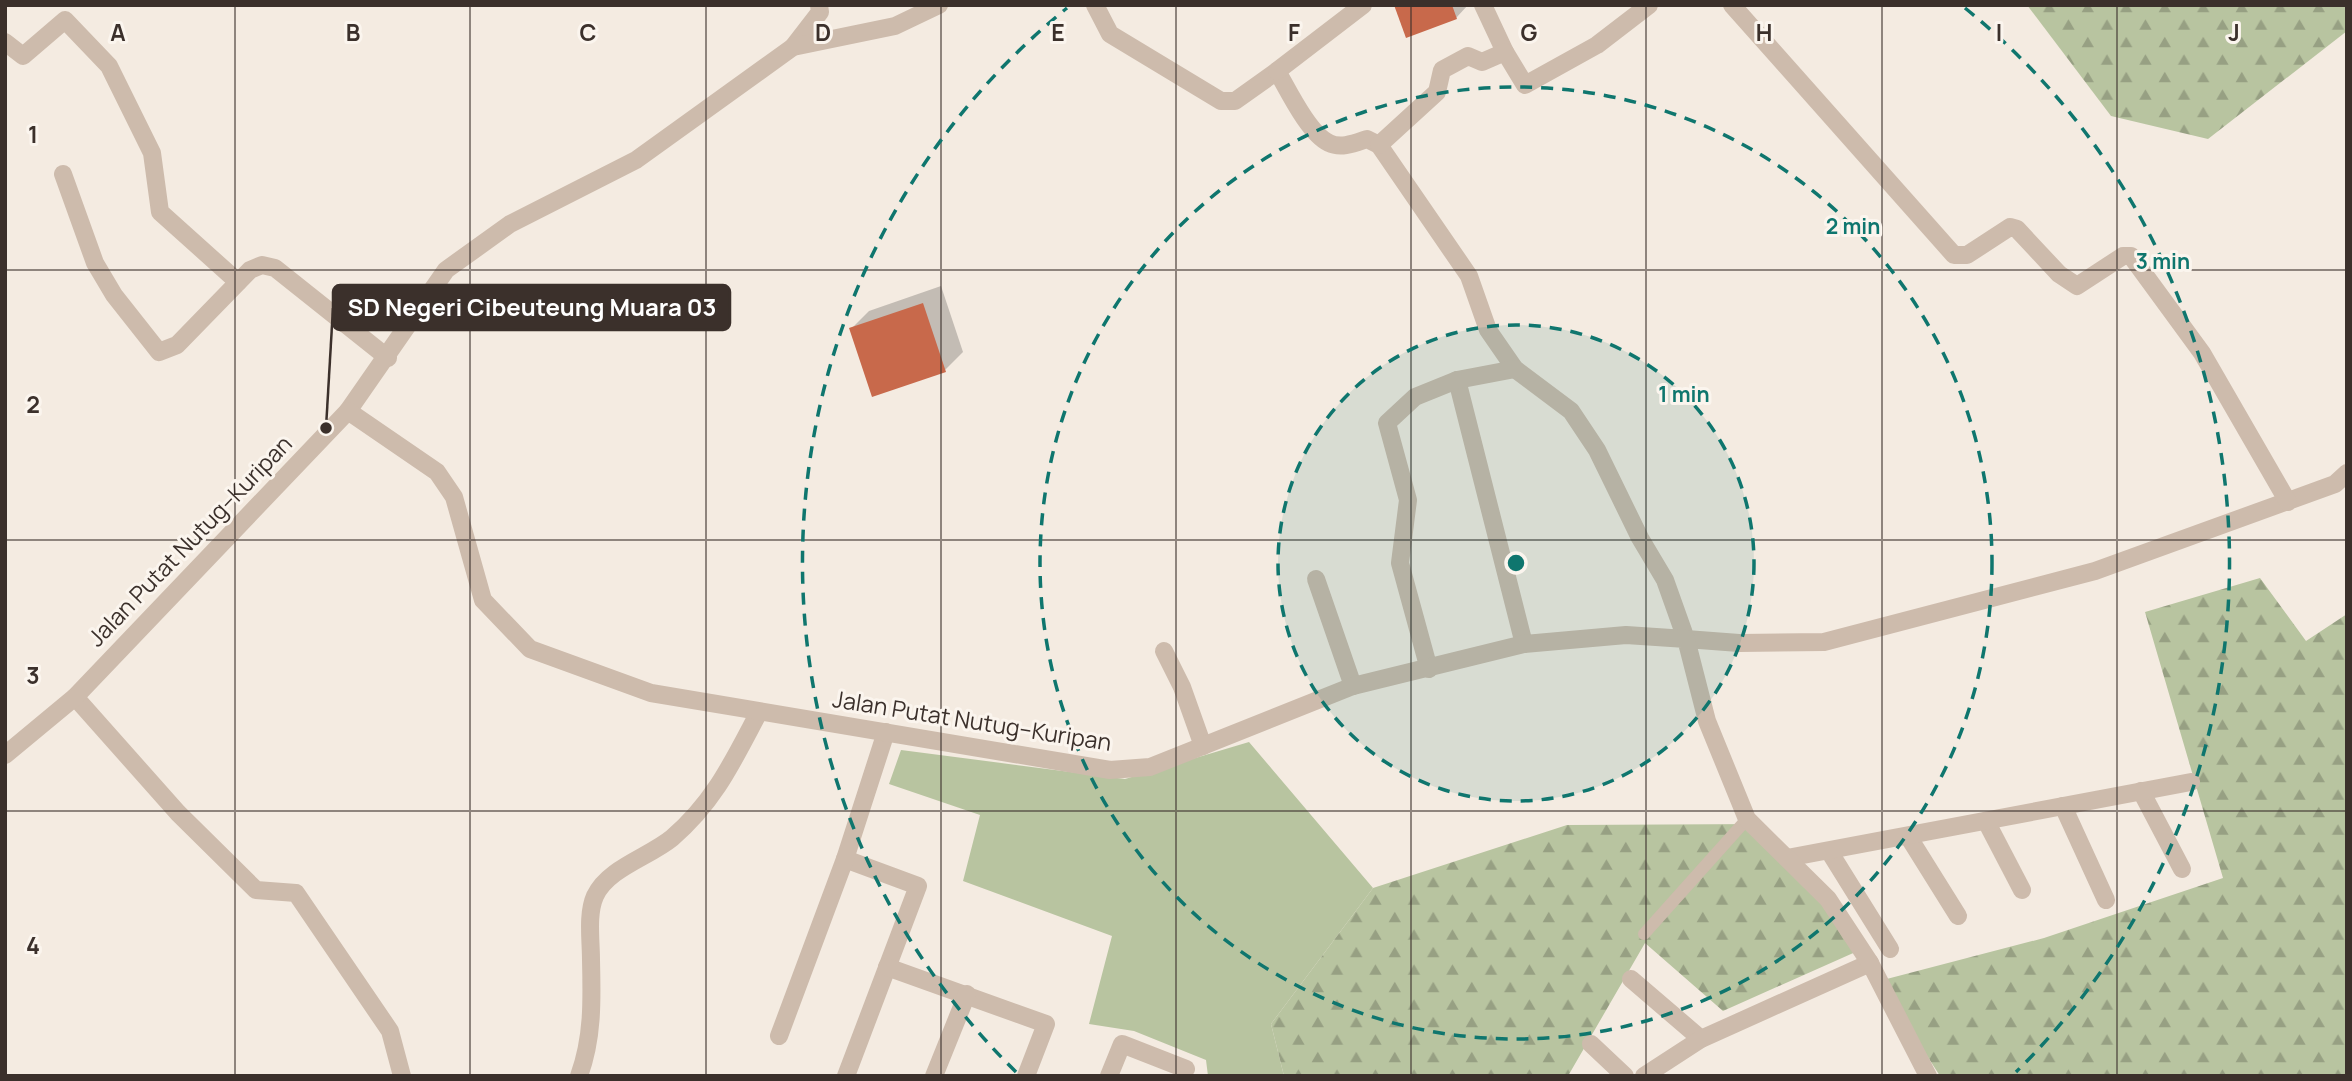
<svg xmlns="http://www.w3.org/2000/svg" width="2352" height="1081" viewBox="0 0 2352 1081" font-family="Manrope,sans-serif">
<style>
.grass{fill:#b8c4a0}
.forest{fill:url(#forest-firs)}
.shadow{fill:#0003}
.building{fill:#c8694b}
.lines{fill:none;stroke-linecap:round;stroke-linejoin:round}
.service{stroke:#cdbbac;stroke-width:12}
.minor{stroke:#cdbbac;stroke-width:18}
.tertiary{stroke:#cdbbac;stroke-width:18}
.grid{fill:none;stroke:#3b302b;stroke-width:2;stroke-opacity:0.55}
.ring{fill:none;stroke:#0f766e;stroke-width:3.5;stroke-dasharray:12 9}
.labels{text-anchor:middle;stroke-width:6;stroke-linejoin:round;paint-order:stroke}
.street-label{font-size:23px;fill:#3b302b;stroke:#fbf5ee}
.grid-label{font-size:23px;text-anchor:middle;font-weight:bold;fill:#3b302b;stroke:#fbf5ee;stroke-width:6;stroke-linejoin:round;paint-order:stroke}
.centre{fill:#0f766e;stroke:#fbf5ee;stroke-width:3.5}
.ring-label{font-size:21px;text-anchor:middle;font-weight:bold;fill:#0f766e;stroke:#fbf5ee;stroke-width:6;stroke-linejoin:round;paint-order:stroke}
.leader{fill:none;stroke:#3b302b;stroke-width:2.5}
.callout-dot{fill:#3b302b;stroke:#fbf5ee;stroke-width:2.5}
.callout{fill:#3b302b;stroke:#3b302b;stroke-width:2.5}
.callout-label{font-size:24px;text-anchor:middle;font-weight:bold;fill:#fff}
</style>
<defs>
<pattern id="forest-firs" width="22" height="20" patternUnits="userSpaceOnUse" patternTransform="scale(1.75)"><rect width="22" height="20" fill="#b8c4a0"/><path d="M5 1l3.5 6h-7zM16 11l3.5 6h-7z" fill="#97a083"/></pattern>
</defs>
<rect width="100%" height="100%" fill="#f4ebe1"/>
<path class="grass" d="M 1249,742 L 1373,888 L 1271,1024 L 1284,1076 L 1208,1076 L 1206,1060 L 1134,1031 L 1089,1024 L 1112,936 L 963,881 L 980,815 L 889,784 L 901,750 L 1125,779 Z"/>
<g class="forest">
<path d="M 2027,5 L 2347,5 L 2347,31 L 2208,139 L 2111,116 Z"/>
<path d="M 2260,578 L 2306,641 L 2347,614 L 2347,1076 L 1940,1076 L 1879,981 L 2044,938 L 2223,878 L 2145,612 Z"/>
<path d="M 1761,824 L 1860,950 L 1723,1011 L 1645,943 L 1568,1076 L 1284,1076 L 1271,1024 L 1373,888 L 1567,825 Z"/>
</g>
<g class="shadow">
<path d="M 1396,5 L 1468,5 L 1456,18 Z"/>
<path d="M 941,286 L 963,352 L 945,370 L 851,329 L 869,311 Z"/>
</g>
<g class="building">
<path d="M 1394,5 L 1452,5 L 1457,19 L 1406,38 Z"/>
<path d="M 923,303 L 946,372 L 872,397 L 849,328 Z"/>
</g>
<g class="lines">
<path class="service" d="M 1644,934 L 1747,819"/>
<g class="minor">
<path d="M 1095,5 L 1110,34 L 1221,101 L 1235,101 L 1277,71 C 1288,90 1309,134 1329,143 C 1341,149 1355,143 1367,139 L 1379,145 L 1469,276 L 1488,330 L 1515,369 L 1571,411 L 1597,450 L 1640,538 L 1665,580 L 1686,639 L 1739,643 L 1824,642 L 2095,571 L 2335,484 L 2347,473"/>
<path d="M 1483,5 L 1505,52"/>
<path d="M 1732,5 L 1954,255 L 1967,255 L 2010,227 L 2017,229 L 2059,274 L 2077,286 L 2123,256 L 2131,256 L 2202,353 L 2288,502"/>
<path d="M 5,42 L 23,56 L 65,20 L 109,66 L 152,153 L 160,212 L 238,282"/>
<path d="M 793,47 L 820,12 L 819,5"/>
<path d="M 1277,71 L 1363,5"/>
<path d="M 1379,145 L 1437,92 L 1442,70 L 1468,56 L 1482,62 L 1505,52 L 1525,85 L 1597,45 L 1649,5"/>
<path d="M 63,174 L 95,263 L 114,295 L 159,352 L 177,345 L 250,270 L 262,265 L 275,268 L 388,358"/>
<path d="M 1457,380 L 1524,644"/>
<path d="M 348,411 L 446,270 L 510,224 L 636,160 L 793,47 L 895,26 L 939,5"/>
<path d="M 1316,579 L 1353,686"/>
<path d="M 1164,651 L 1182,687 L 1203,746"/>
<path d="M 1429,669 L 1400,563 L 1408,500 L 1387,423 L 1415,397 L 1457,380 L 1515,369"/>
<path d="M 75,697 L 178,813 L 256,890 L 296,893 L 390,1031 L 402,1076"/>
<path d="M 2141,791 L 2182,869"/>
<path d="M 2063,806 L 2106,900"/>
<path d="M 1986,821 L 2022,890"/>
<path d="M 1908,836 L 1958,916"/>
<path d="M 1829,851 L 1890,949"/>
<path d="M 1787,858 L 2191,782"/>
<path d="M 845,859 L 918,886 L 846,1076"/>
<path d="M 887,967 L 1046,1024 L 1026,1076"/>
<path d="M 1631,979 L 1701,1039"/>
<path d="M 779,1036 L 845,859 L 886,732"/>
<path d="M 1591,1044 L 1625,1076"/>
<path d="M 579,1076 C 593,1038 592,1000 591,960 C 591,940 587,914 595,896 C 608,868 649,857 672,838 C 715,801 733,761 759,712"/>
<path d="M 934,1076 L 967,994"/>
<path d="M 1109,1076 L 1122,1044 L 1186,1069"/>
<path d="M 1644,1076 L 1701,1039 L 1870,963"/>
</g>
<path class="tertiary" d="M 5,755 L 75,697 L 348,411 L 437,472 L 454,497 L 483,600 L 530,649 L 651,693 L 1110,770 L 1150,767 L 1353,686 L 1524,644 L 1626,635 L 1686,639 L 1707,721 L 1747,819 L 1828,899 L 1870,963 L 1928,1076"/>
</g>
<path class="grid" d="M 235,5 L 235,1076M 470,5 L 470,1076M 706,5 L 706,1076M 941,5 L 941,1076M 1176,5 L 1176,1076M 1411,5 L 1411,1076M 1646,5 L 1646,1076M 1882,5 L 1882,1076M 2117,5 L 2117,1076M 5,270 L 2347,270M 5,540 L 2347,540M 5,811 L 2347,811"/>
<circle cx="1516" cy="563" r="238" fill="#0f766e" fill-opacity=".12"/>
<g class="ring">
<circle cx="1516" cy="563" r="238"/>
<circle cx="1516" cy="563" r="476"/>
<path d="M1016 1072A714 714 0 0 1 1067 8M1965 8A714 714 0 0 1 2016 1072"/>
</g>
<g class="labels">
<g class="street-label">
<text transform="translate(190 541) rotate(-46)" y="8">Jalan Putat Nutug–Kuripan</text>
<text transform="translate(972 721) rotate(9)" y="8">Jalan Putat Nutug–Kuripan</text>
</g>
</g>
<g class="grid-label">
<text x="118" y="41">A</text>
<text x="353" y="41">B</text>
<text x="588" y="41">C</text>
<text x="823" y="41">D</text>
<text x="1058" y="41">E</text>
<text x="1294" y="41">F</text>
<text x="1529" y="41">G</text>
<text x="1764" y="41">H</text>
<text x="1999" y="41">I</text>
<text x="2234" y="41">J</text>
<text x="33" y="143">1</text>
<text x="33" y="413">2</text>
<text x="33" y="684">3</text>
<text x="33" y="954">4</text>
</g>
<circle cx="1516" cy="563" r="10" class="centre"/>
<g class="ring-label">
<text x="1853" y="234">2 min</text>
<text x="2163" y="269">3 min</text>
<text x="1684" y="402">1 min</text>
</g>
<path class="leader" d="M326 428L333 308"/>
<circle class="callout-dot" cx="326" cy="428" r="7"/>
<rect class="callout" x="333" y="285" width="397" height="45" rx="7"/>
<g class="callout-label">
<text x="532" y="316">SD Negeri Cibeuteung Muara 03</text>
</g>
<rect width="2352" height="1081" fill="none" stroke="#3b302b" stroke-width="14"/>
</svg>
